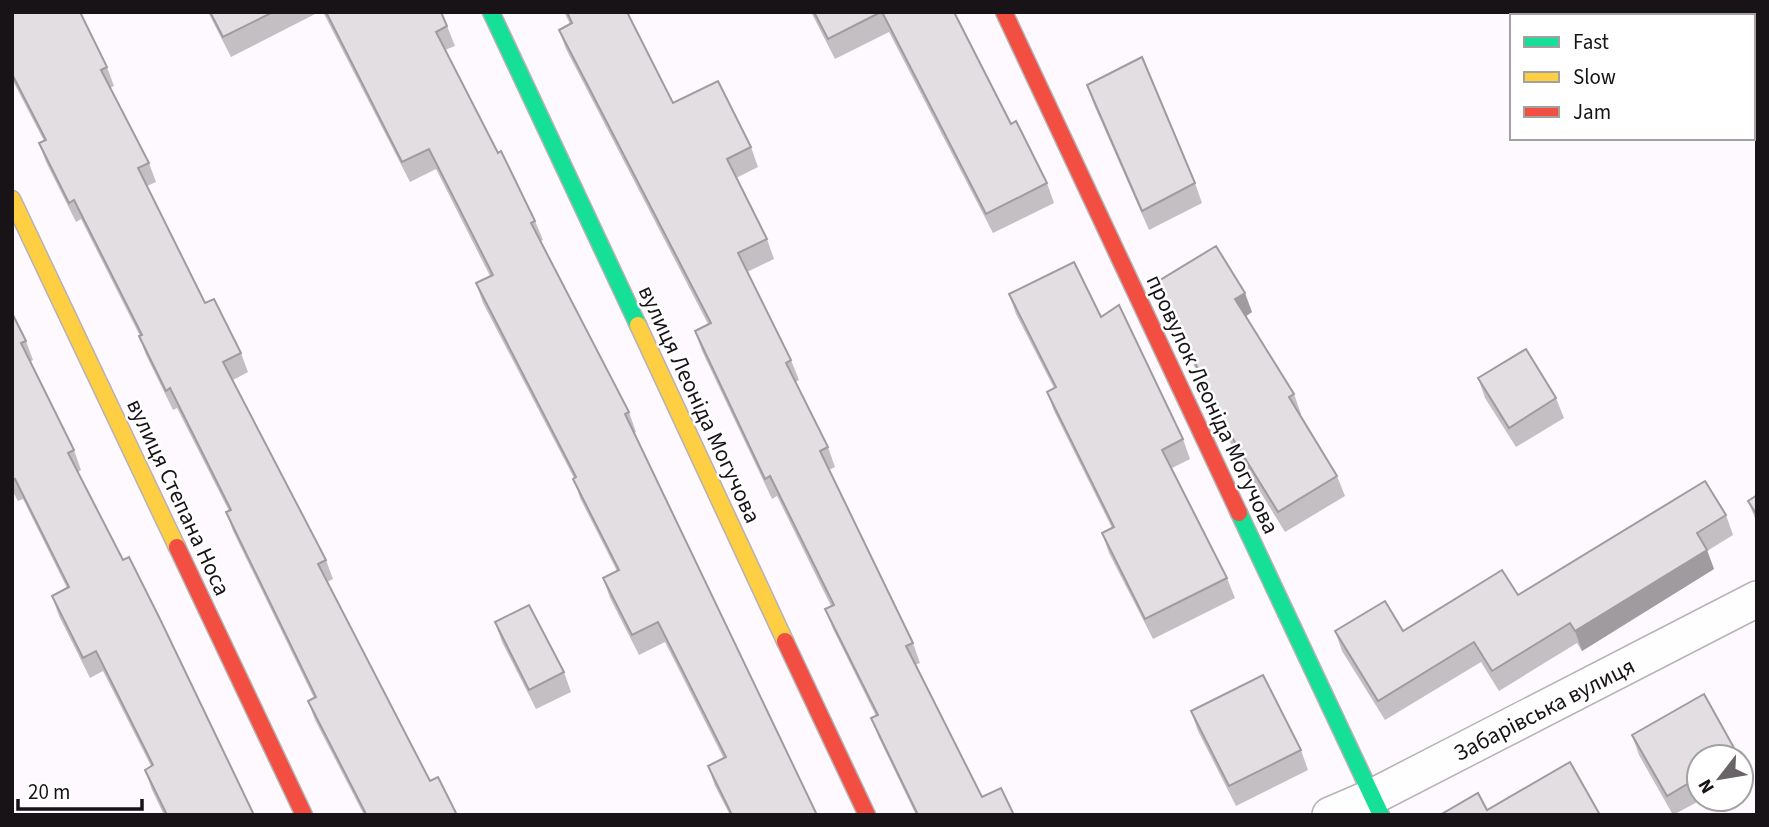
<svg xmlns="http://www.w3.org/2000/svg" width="1769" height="827" viewBox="0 0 1769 827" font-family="'Source Sans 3',sans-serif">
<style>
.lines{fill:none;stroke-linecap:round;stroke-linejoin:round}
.street-casing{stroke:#b6b2b6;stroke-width:38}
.fast-casing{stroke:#b6b2b6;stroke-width:19}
.slow-casing{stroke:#b6b2b6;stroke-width:19}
.jam-casing{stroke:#b6b2b6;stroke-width:19}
.street{stroke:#fffeff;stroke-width:35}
.fast{stroke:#16e098;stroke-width:16}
.slow{stroke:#ffcf43;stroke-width:16}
.jam{stroke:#f24e42;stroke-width:16}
.wall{fill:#c3bfc2}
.shaded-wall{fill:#9f9b9e}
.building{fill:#e3dee1;stroke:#9f9b9e;stroke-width:2}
.labels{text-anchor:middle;stroke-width:5;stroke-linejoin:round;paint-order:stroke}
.street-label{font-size:23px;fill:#171317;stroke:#fff}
</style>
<rect width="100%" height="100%" fill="#fef9fe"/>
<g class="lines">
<g class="street-casing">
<path id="street" d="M 1330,815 L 1372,797 L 1757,599"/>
</g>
<g class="fast-casing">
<g id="fast">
<path d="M 491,12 L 638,325"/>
<path d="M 1239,513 L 1381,815"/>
</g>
</g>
<g class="slow-casing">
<g id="slow">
<path d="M 12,199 L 177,547"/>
<path d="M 638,325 L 785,641"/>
</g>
</g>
<g class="jam-casing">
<g id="jam">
<path d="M 1004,12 L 1239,513"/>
<path d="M 177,547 L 304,815"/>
<path d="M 785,641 L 867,815"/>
</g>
</g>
<use href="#street" class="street"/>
<use href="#fast" class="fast"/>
<use href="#slow" class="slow"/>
<use href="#jam" class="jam"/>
</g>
<g class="wall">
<path d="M 12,12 L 107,67 L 114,86 L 110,88 L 149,163 L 156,182 L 147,186 L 205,303 L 241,353 L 248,372 L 233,380 L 326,560 L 333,579 L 327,582 L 430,781 L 364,815 L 315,720 L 308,701 L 314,698 L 233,531 L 226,512 L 229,511 L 177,408 L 173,410 L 146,355 L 139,336 L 140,336 L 81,219 L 76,222 L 46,162 L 39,143 L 44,141 L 12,79 Z"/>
<path d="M 208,12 L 319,12 L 231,57 Z"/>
<path d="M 323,12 L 441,12 L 447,26 L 455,46 L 445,50 L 498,153 L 535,221 L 543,240 L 541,241 L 629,412 L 636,432 L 634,433 L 817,815 L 730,815 L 715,786 L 708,766 L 724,759 L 665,642 L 639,655 L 610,598 L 603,578 L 617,571 L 580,498 L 574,478 L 483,303 L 476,283 L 490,276 L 436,169 L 410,182 Z"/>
<path d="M 564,12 L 627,12 L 673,103 L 751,147 L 758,167 L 736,178 L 767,239 L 774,259 L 747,272 L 791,360 L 799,380 L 795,382 L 828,447 L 835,467 L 829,470 L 913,643 L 920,663 L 915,665 L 982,797 L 1014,815 L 916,815 L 879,738 L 871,718 L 876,716 L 833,629 L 825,609 L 831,606 L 777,496 L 772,499 L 702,351 L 695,331 L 708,324 L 566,49 L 559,30 L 570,24 Z"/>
<path d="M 811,12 L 954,12 L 1011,124 L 1047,183 L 1054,203 L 993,233 L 889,32 L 835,59 Z"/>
<path d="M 1087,85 L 1195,183 L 1202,203 L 1149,230 L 1094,105 Z"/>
<path d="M 1157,282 L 1252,312 L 1246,316 L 1294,394 L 1301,414 L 1300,415 L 1337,476 L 1345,496 L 1285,532 L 1232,446 L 1164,302 Z"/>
<path d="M 1009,294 L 1101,317 L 1183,439 L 1190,459 L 1172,468 L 1227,578 L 1235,598 L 1153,639 L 1109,553 L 1102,533 L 1112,528 L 1054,411 L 1047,392 L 1054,388 L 1016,314 Z"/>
<path d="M 12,313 L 26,341 L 33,360 L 30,362 L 74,450 L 81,470 L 78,472 L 254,815 L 164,815 L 152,790 L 145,770 L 151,766 L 103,671 L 90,678 L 59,616 L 52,596 L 67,588 L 23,499 L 18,501 L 12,490 Z"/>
<path d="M 1478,378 L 1556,398 L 1564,418 L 1516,447 L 1485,398 Z"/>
<path d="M 1757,495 L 1757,523 L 1748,501 Z"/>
<path d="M 1726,515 L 1733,535 L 1707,551 L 1714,569 L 1582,651 L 1577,643 L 1499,691 L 1481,662 L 1385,720 L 1342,651 L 1335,631 L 1403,631 L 1518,595 Z"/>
<path d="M 495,622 L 564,672 L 571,692 L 536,709 L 502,642 Z"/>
<path d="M 1191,711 L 1301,750 L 1308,770 L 1236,806 L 1198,731 Z"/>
<path d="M 1632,735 L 1738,755 L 1739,757 L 1699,757 L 1699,799 L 1703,799 L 1673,815 L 1639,755 Z"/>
<path d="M 1741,762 L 1745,775 L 1741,777 Z"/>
</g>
<g class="shaded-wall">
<path d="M 1245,293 L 1252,312 L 1242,319 L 1235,299 Z"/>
<path d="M 1707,550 L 1714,569 L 1582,651 L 1575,631 Z"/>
</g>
<g class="building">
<path d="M 12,12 L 80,12 L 107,67 L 101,70 L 149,163 L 138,168 L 205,303 L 214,299 L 241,353 L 223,362 L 326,560 L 318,564 L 430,781 L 438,777 L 457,815 L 364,815 L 366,814 L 308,701 L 316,697 L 226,512 L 231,510 L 170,388 L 166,391 L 139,336 L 142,335 L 74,200 L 69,203 L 39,143 L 46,140 L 12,74 Z"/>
<path d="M 210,12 L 273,12 L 223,37 Z"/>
<path d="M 326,12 L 441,12 L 447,26 L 436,32 L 498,153 L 501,151 L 535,221 L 531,223 L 629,412 L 625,414 L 817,815 L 732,815 L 708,766 L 726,757 L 658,622 L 632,635 L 603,578 L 619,570 L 573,479 L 576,477 L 476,283 L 493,275 L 429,149 L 402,162 Z"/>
<path d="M 567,12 L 627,12 L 673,103 L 718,81 L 751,147 L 727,159 L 767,239 L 738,253 L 791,360 L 786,363 L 828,447 L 820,451 L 913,643 L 906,646 L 982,797 L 1001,788 L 1014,815 L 918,815 L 871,718 L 878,715 L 825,609 L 834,605 L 770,476 L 765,479 L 695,331 L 711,323 L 559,30 L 572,23 Z"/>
<path d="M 814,12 L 881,12 L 828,39 Z"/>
<path d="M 882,12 L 954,12 L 1011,124 L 1016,121 L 1047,183 L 986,214 Z"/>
<path d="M 1142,57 L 1195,183 L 1142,211 L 1087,85 Z"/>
<path d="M 1216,246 L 1245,293 L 1235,299 L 1294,394 L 1289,397 L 1337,476 L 1278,512 L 1225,426 L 1157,282 Z"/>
<path d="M 1074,262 L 1101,317 L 1119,305 L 1183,439 L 1162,450 L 1227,578 L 1145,619 L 1102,533 L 1114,527 L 1047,392 L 1056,387 L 1009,294 Z"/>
<path d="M 12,313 L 26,341 L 21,343 L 74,450 L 68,453 L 123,560 L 129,557 L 160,619 L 254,815 L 167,815 L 145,770 L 153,765 L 96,651 L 83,658 L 52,596 L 69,587 L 15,479 L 12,481 Z"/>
<path d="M 1526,349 L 1556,398 L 1509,428 L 1478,378 Z"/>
<path d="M 1705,481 L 1726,515 L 1697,533 L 1707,550 L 1575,631 L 1570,623 L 1492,671 L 1474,642 L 1378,701 L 1335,631 L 1385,601 L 1403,631 L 1502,570 L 1518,595 Z"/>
<path d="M 1757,495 L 1757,515 L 1748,501 Z"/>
<path d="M 529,605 L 564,672 L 529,690 L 495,622 Z"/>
<path d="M 1263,675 L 1301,750 L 1229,786 L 1191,711 Z"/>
<path d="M 1704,694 L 1738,755 L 1734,757 L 1699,757 L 1699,777 L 1667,796 L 1632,735 Z"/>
<path d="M 1570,762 L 1600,815 L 1440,815 L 1478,793 L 1487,810 Z"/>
</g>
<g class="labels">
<g class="street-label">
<text transform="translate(700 404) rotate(65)" y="8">вулиця Леоніда Могучова</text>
<text transform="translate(1213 404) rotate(65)" y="8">провулок Леоніда Могучова</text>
<text transform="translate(179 497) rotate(65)" y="8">вулиця Степана Носа</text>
<text transform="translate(1544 709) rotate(-27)" y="8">Забарівська вулиця</text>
</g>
</g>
<rect width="1769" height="827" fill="none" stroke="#171317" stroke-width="28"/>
<rect x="1510" y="14" width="245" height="126" fill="#ffffff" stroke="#a2a1a2" stroke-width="2"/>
<rect x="1524" y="37" width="35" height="10" fill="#16e098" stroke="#a2a1a2" stroke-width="2"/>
<text x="1573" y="49" font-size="21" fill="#171317">Fast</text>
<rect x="1524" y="72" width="35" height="10" fill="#ffcf43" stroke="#a2a1a2" stroke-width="2"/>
<text x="1573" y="84" font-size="21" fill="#171317">Slow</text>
<rect x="1524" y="107" width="35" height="10" fill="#f24e42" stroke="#a2a1a2" stroke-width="2"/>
<text x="1573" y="119" font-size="21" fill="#171317">Jam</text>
<g transform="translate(1720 778) rotate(239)"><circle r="33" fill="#ffffff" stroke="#a2a1a2" stroke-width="2"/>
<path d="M0-5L12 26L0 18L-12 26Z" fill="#686468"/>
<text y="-10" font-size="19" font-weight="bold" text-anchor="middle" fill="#171317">N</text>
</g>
<path d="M18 799v10h124v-10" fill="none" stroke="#171317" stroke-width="3.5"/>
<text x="28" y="799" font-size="21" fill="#171317" stroke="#ffffff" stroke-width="5" paint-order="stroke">20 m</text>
</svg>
